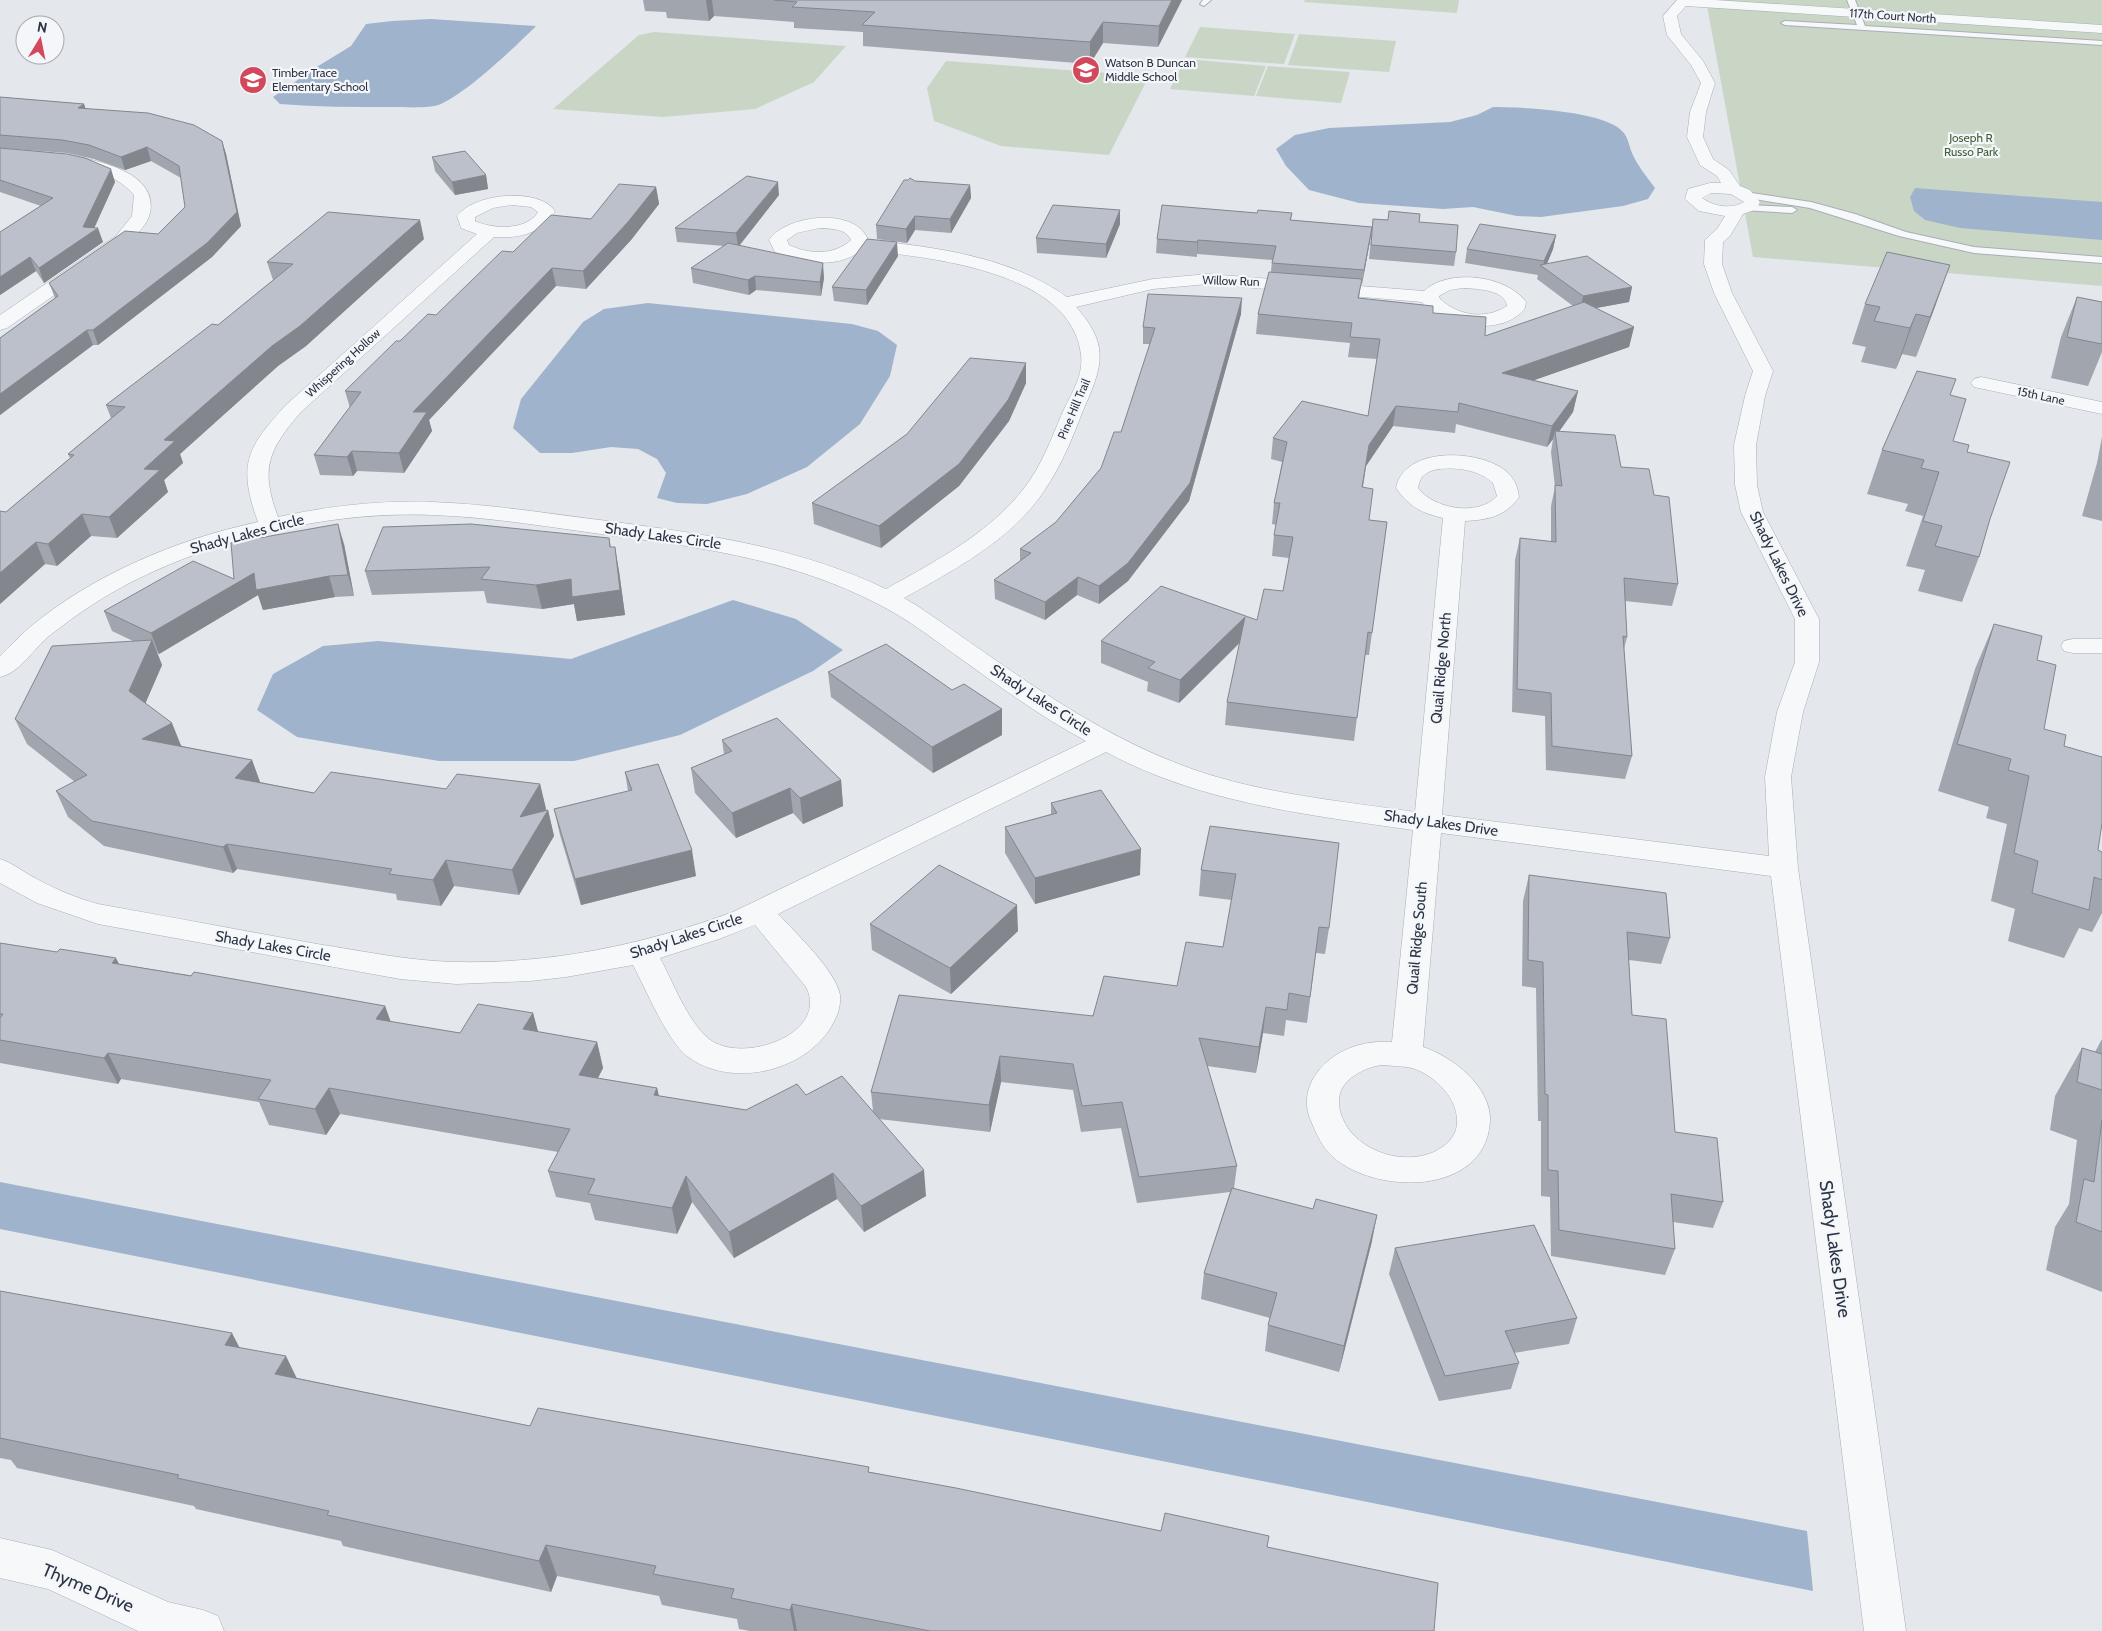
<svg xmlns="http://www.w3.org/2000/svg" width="2102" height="1631" viewBox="0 0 2102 1631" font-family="Cabin,sans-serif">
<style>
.green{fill:#c9d6c5}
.water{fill:#9fb4cc}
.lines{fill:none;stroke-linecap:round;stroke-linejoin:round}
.lane-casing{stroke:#a9aeb7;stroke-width:2}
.street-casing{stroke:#a9aeb7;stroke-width:1}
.lane{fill:#f7f8fa;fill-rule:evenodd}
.street{fill:#f7f8fa;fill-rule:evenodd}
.wall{fill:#a1a5ae}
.shaded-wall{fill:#83868d}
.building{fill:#bbc0ca;stroke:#83868d}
.labels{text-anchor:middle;stroke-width:4.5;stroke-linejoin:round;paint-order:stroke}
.far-street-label{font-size:12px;fill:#2b3445;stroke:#f4f6f9}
.far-poi-label{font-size:12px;fill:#2b3445;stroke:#f4f6f9;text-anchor:start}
.far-park-label{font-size:12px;fill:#3f6138;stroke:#f4f6f9}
.street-label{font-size:15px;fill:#2b3445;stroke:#f4f6f9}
.near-street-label{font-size:18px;fill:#2b3445;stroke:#f4f6f9}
</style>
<rect width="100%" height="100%" fill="#e4e7ec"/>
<g class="green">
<path d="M 1305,0 L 1459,0 L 1457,13 L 1304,2 Z"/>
<path d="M 1706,0 L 2102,0 L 2102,286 L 1753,257 Z"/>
<path d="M 1200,27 L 1295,34 L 1284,64 L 1185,57 Z"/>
<path d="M 654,32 L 846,46 L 814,82 L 755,109 L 663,117 L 553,109 L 639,35 Z"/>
<path d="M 1299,34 L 1396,41 L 1389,72 L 1288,65 Z"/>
<path d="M 1185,59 L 1266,66 L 1254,96 L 1170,89 Z"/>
<path d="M 946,61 L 1135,75 L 1147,80 L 1109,155 L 1001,146 L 934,121 L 927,88 Z"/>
<path d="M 1268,66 L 1350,72 L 1341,103 L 1256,96 Z"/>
</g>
<g class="water">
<path d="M 431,19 L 536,26 C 513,49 469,91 441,104 C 429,109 405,107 391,107 C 354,107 317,107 280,104 L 273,97 L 315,68 L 351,46 L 366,24 L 392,21 Z"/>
<path d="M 1493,107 C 1521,107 1606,111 1623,132 C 1628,137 1629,146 1632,153 C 1637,165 1647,177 1655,188 L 1648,199 L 1623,206 L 1541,217 L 1517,216 L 1473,207 L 1443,209 L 1359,203 L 1309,190 L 1286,166 L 1276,149 L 1295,135 L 1329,128 L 1450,122 L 1477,115 Z"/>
<path d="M 1915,188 L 2102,202 L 2102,240 L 1960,228 L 1925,220 L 1914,211 L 1910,197 Z"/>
<path d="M 648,303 L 852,324 L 878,331 L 897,345 L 890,376 L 860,424 L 807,467 L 747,494 L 707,504 L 677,503 L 657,498 L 666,473 L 657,459 L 638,449 L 611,447 L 572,453 L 540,453 L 513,428 L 521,399 L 583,322 L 604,309 Z"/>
<path d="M 733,600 L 796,619 L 843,650 L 813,671 L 680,735 L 574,761 L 439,761 L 297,737 L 257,710 L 273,674 L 323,646 L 378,641 L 571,659 Z"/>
<path d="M 0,1182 L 1807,1531 L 1813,1591 L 0,1229 Z"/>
</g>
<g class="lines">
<g class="lane-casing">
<g id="lane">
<path d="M 1203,0 L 1211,0 L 1204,6 L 1200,4 Z"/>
<path d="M 1847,0 L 1855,0 L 1865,26 L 2102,41 L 2102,45 L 1785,25 L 1781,23 L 1785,21 L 1857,25 Z"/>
<path d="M 1745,192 L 1811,202 L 1855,214 L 1906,232 L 1974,247 L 2102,257 L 2102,263 L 1974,253 L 1899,236 L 1810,208 L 1742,197 L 1740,195 Z"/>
<path d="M 1747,205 L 1792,207 L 1797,210 L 1792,213 L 1743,210 L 1742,208 Z"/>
</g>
</g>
<g class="street-casing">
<g id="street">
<path d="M 1677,0 L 1715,0 L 2102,25 L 2102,33 L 1686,6 L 1677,16 L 1681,34 L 1703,61 L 1715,83 L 1706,112 L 1703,137 L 1713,159 L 1729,170 L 1740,186 L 1750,190 L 1760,202 L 1757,209 L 1743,214 L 1730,236 L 1723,242 L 1722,264 L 1732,293 L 1773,371 L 1765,396 L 1756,445 L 1757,485 L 1763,512 L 1819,619 L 1819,662 L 1803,712 L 1791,777 L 1798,868 L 1906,1631 L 1864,1631 L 1771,876 L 1441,833 L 1423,1047 C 1453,1057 1492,1087 1490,1122 C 1485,1196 1376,1195 1333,1157 C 1322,1147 1317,1135 1311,1121 C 1303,1103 1307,1084 1320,1069 C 1338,1048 1366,1040 1392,1042 L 1413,830 C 1309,815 1200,803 1106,752 L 778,914 C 795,932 836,971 840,995 C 841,1007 837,1017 831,1027 C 804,1072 730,1089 687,1056 C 666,1039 646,989 633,965 L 566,977 L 530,981 L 456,984 L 400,979 L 98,924 L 37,903 L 0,883 L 0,859 C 13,863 23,872 35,878 C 55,889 76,898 98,904 C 171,917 244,931 317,944 C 363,951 409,961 456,962 C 551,964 643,945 733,912 L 1086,741 C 1041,717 999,686 957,656 C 932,638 906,618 878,604 C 795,561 707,548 615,536 C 555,528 493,517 432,515 C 354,512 273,526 199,553 C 163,566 125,583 92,605 C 78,614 63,625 49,636 C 33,649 20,673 0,677 L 0,656 C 10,646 20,636 30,627 C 94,574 178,539 258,522 C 237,464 247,447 287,404 L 477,234 L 461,228 L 457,216 C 474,193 539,187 555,211 C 544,233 518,239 494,237 L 301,412 C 268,450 260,469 278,517 C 328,506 381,500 432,502 C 491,504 550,514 608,521 C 704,534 798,547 886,589 C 936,561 990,533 1025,487 C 1041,466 1051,440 1061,416 C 1069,397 1084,377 1081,355 C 1072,270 926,257 861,250 C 838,270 800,263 775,252 L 769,240 C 787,214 856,207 868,240 C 936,247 1011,257 1067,297 L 1153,279 L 1208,274 L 1424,291 C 1448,268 1507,275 1526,302 L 1525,308 C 1505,337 1441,328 1422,302 L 1208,284 L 1153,289 L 1076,307 C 1112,347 1101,369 1082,413 C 1072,439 1062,464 1046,488 C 1014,539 955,569 904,598 L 919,607 C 1007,667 1091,733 1192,769 C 1263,794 1341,801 1415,812 L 1443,518 C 1422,513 1409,507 1396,488 C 1404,445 1483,449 1508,473 C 1515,480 1518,488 1519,497 C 1506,516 1488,520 1465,521 L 1442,815 L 1769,856 L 1765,777 L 1777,712 L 1795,662 L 1795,619 L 1741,512 L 1735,485 L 1734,445 L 1745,396 L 1753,371 L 1714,293 L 1704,264 L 1705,240 L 1717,229 L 1725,216 L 1699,211 L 1685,199 L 1688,189 L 1710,183 L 1721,183 L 1717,176 L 1700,165 L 1687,137 L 1690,112 L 1701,83 L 1691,65 L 1667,35 L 1663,16 ZM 1711,193 L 1731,194 L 1744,202 C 1731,210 1713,206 1702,198 ZM 512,205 L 531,207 L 538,212 C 527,231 492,229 475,221 L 475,217 L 493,208 ZM 820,228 C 831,229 846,228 851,240 C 834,256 808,254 789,245 L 787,240 L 797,233 ZM 1463,288 C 1476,289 1505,289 1507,306 C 1485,320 1459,316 1440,299 L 1439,296 L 1450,290 ZM 1439,469 C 1458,467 1479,470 1493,483 L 1497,496 C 1478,517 1434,509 1418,488 C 1420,475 1427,471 1439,469 ZM 755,925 L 806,987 C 830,1034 742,1065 709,1039 C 687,1021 673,982 660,958 L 719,939 ZM 1382,1065 C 1392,1066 1403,1066 1412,1068 C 1435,1075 1459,1099 1457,1124 C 1456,1137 1446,1146 1434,1152 C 1400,1167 1350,1149 1340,1111 C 1337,1097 1340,1087 1351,1078 C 1362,1070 1369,1067 1382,1065 Z"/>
<path d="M 0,149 C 37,152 162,155 150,213 C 148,224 136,235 128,244 L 7,328 L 0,330 L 0,315 L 116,236 L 132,216 L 134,195 C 106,161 41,162 0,159 Z"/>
<path d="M 1981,377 L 2102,402 L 2102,414 L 1974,387 L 1971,383 L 1974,379 Z"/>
<path d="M 2073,639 L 2102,639 L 2102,653 L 2073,653 L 2064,651 L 2061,646 L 2064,641 Z"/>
<path d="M 0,1538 L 52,1550 L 168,1602 L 203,1610 L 218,1616 L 224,1631 L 138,1631 L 48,1589 L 0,1578 Z"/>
</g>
</g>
<use href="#lane" class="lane"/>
<use href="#street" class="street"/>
</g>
<g class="wall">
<path d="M 643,0 L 1182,0 L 1158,47 L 1103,43 L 1090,64 L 863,46 L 863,32 L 794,28 L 794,22 L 714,16 L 709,21 L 667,18 L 666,12 L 645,11 Z"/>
<path d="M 0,97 L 84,104 L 85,108 L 222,141 L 226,154 L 241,226 L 212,257 L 98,345 L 93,345 L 0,415 L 0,338 L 55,298 L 49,283 L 158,234 L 185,207 L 181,178 L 151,161 L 125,170 L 94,159 L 67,153 L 0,148 Z"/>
<path d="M 0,148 L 115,182 L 94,228 L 103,242 L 44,283 L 36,271 L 0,295 L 0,232 L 41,206 L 0,192 Z"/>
<path d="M 432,157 L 486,175 L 488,189 L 455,195 L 435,171 Z"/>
<path d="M 915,181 L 970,185 L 971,198 L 951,233 L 915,230 L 907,243 L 877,239 L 876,225 Z"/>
<path d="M 656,187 L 659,204 L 631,240 L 586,289 L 556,286 L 429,420 L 432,431 L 404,473 L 357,471 L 353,476 L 320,475 L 314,455 L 350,408 L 345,391 L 400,341 L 436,315 L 513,252 L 591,219 Z"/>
<path d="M 779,195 L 740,245 L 824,278 L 821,296 L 756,290 L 749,295 L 693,283 L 691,268 L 724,246 L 677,242 L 675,228 Z"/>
<path d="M 1120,210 L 1120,224 L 1106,258 L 1037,253 L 1036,238 Z"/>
<path d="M 1257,213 L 1292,213 L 1291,220 L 1372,227 L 1370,241 L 1362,284 L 1361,284 L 1359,298 L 1433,313 L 1485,336 L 1573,306 L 1537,279 L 1538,275 L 1465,263 L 1467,249 L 1556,235 L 1553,249 L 1547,264 L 1632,287 L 1629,302 L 1596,308 L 1634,327 L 1629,347 L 1534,380 L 1578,391 L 1573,412 L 1559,431 L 1621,467 L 1654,495 L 1678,584 L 1672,606 L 1625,601 L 1627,637 L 1624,649 L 1632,756 L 1625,779 L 1546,770 L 1545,716 L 1512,712 L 1515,560 L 1520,538 L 1551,542 L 1551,506 L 1555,487 L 1551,452 L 1553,439 L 1547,447 L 1456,424 L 1455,433 L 1393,426 L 1366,466 L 1363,487 L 1369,520 L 1387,522 L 1369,655 L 1365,655 L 1354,741 L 1225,725 L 1227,702 L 1240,643 L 1179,703 L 1147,691 L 1148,682 L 1101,663 L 1101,641 L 1257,620 L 1283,591 L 1289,558 L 1272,556 L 1274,535 L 1276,525 L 1272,524 L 1274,503 L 1282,462 L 1271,459 L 1273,438 L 1368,416 L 1377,359 L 1348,357 L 1350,343 L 1256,334 L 1258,314 L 1271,272 L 1272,260 L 1197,254 L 1197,257 L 1156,253 L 1157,239 Z"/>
<path d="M 1373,219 L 1419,222 L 1456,252 L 1454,266 L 1369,259 Z"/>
<path d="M 424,239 L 306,346 L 278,366 L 180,454 L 183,463 L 164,480 L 168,492 L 117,538 L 91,536 L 57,566 L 45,564 L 0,604 L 0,511 L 6,512 L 70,458 L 68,454 L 111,418 L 106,405 L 218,325 L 273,280 L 267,262 Z"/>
<path d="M 898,256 L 867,305 L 834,301 L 832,287 Z"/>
<path d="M 2077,297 L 2102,302 L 2102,352 L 2088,386 L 2051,378 L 2061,337 Z"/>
<path d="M 1865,304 L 1936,304 L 1916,357 L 1902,354 L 1896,369 L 1861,362 L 1866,347 L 1852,344 Z"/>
<path d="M 1241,314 L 1189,501 L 1128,581 L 1099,604 L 1077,595 L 1045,620 L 995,599 L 994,580 L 1020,561 L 1020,549 L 1056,522 L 1101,468 L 1121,432 L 1150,344 L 1143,344 L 1143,327 Z"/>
<path d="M 1026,363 L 1026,383 L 1009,421 L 959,486 L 881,548 L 814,524 L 812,503 Z"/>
<path d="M 1950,395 L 1953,441 L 1967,452 L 1990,519 L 1979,557 L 1962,602 L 1918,591 L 1925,570 L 1906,566 L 1923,516 L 1905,511 L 1908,504 L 1867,494 L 1882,450 Z"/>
<path d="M 2102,437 L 2102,521 L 2082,516 L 2097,463 Z"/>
<path d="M 609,538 L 611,547 L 619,571 L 625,615 L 577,621 L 574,604 L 542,609 L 487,603 L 484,591 L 372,595 L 365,571 Z"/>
<path d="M 344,544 L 354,596 L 335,597 L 263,610 L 258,595 L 159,654 L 157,652 L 162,665 L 145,703 L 182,746 L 252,760 L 260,782 L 314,793 L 446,789 L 540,784 L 546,809 L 545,811 L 548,810 L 554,836 L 519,895 L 454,886 L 441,906 L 397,900 L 396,894 L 237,869 L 233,873 L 104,846 L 68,817 L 56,791 L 75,782 L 27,744 L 15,719 L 133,641 L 112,631 L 104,611 L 234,579 Z"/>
<path d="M 1994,624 L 2037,660 L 2044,729 L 2064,746 L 2098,850 L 2102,852 L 2102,913 L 2092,932 L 2079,928 L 2064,958 L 2008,941 L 2015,909 L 1991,901 L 2007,824 L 1986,818 L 1989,807 L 1938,791 L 1975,669 Z"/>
<path d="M 828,672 L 952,690 L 1002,709 L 1002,735 L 933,773 L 831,697 Z"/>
<path d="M 722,740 L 841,780 L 843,806 L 803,824 L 793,813 L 736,838 L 695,793 L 691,768 L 724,754 Z"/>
<path d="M 625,772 L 696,876 L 581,905 L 560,835 L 554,809 L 628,791 Z"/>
<path d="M 1051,803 L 1140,875 L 1035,904 L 1005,853 L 1005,827 L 1051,814 Z"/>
<path d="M 1210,826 L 1329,928 L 1325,954 L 1316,953 L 1307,1023 L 1286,1020 L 1284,1036 L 1263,1033 L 1256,1073 L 1207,1066 L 1237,1166 L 1234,1188 L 1372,1241 L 1339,1372 L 1265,1351 L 1268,1325 L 1270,1318 L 1201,1299 L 1204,1273 L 1230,1192 L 1137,1203 L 1121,1128 L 1081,1132 L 1073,1090 L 1001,1082 L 990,1132 L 879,1119 L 926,1196 L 864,1232 L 837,1199 L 734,1258 L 692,1202 L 677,1234 L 595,1220 L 590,1203 L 556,1197 L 548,1171 L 558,1152 L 340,1114 L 326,1135 L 269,1125 L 259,1102 L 121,1079 L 118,1084 L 0,1063 L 0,943 L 119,964 L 385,1006 L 391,1022 L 460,1033 L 533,1013 L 538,1032 L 597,1042 L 603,1068 L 598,1078 L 657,1088 L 659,1096 L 746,1110 L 806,1095 L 873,1111 L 871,1092 L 1177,986 L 1223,947 L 1232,900 L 1199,896 L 1201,870 Z"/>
<path d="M 1529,875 L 1670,938 L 1661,964 L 1629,960 L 1632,1015 L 1675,1132 L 1723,1202 L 1713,1228 L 1673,1222 L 1675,1249 L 1665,1275 L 1551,1256 L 1550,1197 L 1541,1196 L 1541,1121 L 1538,1121 L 1536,988 L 1522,986 L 1523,901 Z"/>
<path d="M 870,924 L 1018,931 L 951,994 L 872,950 Z"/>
<path d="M 2102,1039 L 2102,1292 L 2046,1270 L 2055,1227 L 2069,1204 L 2077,1140 L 2050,1130 L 2055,1096 L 2082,1048 L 2095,1052 Z"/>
<path d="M 1395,1248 L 1577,1318 L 1569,1344 L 1514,1353 L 1519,1363 L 1511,1389 L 1439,1401 L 1389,1274 Z"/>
<path d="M 0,1291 L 239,1348 L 297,1378 L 530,1426 L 870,1472 L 1161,1531 L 1267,1547 L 1434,1631 L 750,1631 L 739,1629 L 737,1619 L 662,1605 L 659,1596 L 557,1576 L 551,1592 L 343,1546 L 341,1541 L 196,1509 L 194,1506 L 17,1468 L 11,1460 L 0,1458 Z"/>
</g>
<g class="shaded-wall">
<path d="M 706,0 L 712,0 L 714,16 L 709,21 Z"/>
<path d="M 1172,0 L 1182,0 L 1158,47 L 1159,26 Z"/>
<path d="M 1103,22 L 1103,43 L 1090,64 L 1090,42 Z"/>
<path d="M 84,104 L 88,117 L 78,108 Z"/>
<path d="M 222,141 L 226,154 L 241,226 L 212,257 L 98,345 L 93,330 L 207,243 Z"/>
<path d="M 147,147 L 151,161 L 125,170 L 121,157 Z"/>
<path d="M 111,169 L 115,182 L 92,233 L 98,228 L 103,242 L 44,283 L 39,268 L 83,227 Z"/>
<path d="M 486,175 L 488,189 L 455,195 L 452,182 Z"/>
<path d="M 778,182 L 779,195 L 738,247 L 736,233 Z"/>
<path d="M 970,185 L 971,198 L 951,233 L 950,219 Z"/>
<path d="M 656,187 L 659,204 L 631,240 L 586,289 L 583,271 Z"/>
<path d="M 1120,210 L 1120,224 L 1106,258 L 1106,244 Z"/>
<path d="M 915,216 L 915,230 L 907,243 L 906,229 Z"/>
<path d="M 420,220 L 424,239 L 306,346 L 278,366 L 180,454 L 183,463 L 164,480 L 168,492 L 117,538 L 109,517 L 144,469 L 164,440 L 272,346 Z"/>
<path d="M 1372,227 L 1370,241 L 1362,284 L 1364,270 Z"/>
<path d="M 1556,235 L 1553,249 L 1545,268 L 1543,267 L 1544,261 Z"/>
<path d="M 1198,240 L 1197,254 L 1197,257 L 1197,242 Z"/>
<path d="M 897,242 L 898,256 L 867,305 L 866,290 Z"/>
<path d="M 30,257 L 36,271 L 0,295 L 0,277 Z"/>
<path d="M 823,263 L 824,278 L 821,296 L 820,282 Z"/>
<path d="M 1950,265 L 1936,304 L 1916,357 L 1930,317 Z"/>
<path d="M 552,268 L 556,286 L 429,420 L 432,431 L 404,473 L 399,453 L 413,412 Z"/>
<path d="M 755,276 L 756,290 L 749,295 L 748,280 Z"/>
<path d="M 1632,287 L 1629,302 L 1580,311 L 1583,296 Z"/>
<path d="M 1242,298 L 1241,314 L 1189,501 L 1128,581 L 1099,604 L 1099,586 Z"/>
<path d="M 1916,314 L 1902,354 L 1896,369 L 1910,328 Z"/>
<path d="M 1634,327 L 1629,347 L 1498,393 L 1502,373 Z"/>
<path d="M 87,330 L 93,345 L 0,415 L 0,394 Z"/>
<path d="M 1026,363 L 1026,383 L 1009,421 L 959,486 L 881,548 L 879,526 Z"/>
<path d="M 1578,391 L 1573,412 L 1556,436 L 1555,431 L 1553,439 L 1547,447 L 1552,426 Z"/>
<path d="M 1396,406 L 1393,426 L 1366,466 L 1359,509 L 1369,445 Z"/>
<path d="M 352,451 L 357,471 L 353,476 L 347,457 Z"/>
<path d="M 82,514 L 91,536 L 57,566 L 48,544 Z"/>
<path d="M 338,524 L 344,544 L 354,596 L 348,575 Z"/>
<path d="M 36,542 L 45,564 L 0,604 L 0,573 Z"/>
<path d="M 615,547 L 619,571 L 625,615 L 577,621 L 574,604 L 542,609 L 536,585 Z"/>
<path d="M 254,573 L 329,576 L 335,597 L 263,610 L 258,595 L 159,654 L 151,633 Z"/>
<path d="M 1078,577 L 1077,595 L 1045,620 L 1045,602 Z"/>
<path d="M 1245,617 L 1243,639 L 1179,703 L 1180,680 Z"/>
<path d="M 152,640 L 162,665 L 140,716 L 129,691 Z"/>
<path d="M 1002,709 L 1002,735 L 933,773 L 932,747 Z"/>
<path d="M 172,723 L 182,748 L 142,739 Z"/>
<path d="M 252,760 L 261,785 L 235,778 Z"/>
<path d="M 841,780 L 843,806 L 803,824 L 800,798 Z"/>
<path d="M 540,784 L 546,809 L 526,843 L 520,817 Z"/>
<path d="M 790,788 L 793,813 L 736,838 L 732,813 Z"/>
<path d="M 548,810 L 554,836 L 519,895 L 512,870 Z"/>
<path d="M 227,844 L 237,869 L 233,873 L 223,847 Z"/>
<path d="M 1141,849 L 1140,875 L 1035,904 L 1035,878 Z"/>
<path d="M 692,850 L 696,876 L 581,905 L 575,879 Z"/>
<path d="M 446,860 L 454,886 L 441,906 L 433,880 Z"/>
<path d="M 1017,905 L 1018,931 L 951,994 L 950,968 Z"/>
<path d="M 116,958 L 129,984 L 112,963 Z"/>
<path d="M 385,1006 L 394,1032 L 376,1019 Z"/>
<path d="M 1266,1007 L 1263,1033 L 1256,1073 L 1259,1047 Z"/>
<path d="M 533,1013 L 540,1039 L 523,1029 Z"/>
<path d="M 597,1042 L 603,1068 L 586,1101 L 579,1075 Z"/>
<path d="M 108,1053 L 121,1079 L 118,1084 L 104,1058 Z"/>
<path d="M 1000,1056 L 1001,1082 L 990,1132 L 989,1105 Z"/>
<path d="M 329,1088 L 340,1114 L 326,1135 L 315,1109 Z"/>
<path d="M 657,1088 L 663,1115 L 654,1095 Z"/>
<path d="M 924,1170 L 926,1196 L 864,1232 L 861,1206 Z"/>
<path d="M 833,1173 L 837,1199 L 734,1258 L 729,1232 Z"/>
<path d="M 686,1176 L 692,1202 L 677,1234 L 672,1208 Z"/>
<path d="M 1377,1215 L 1372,1241 L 1339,1372 L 1344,1346 Z"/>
<path d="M 232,1333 L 249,1366 L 225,1345 Z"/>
<path d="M 286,1356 L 302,1389 L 275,1374 Z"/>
<path d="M 546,1545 L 557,1576 L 551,1592 L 539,1561 Z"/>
<path d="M 792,1604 L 797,1631 L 794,1631 L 790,1610 Z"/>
</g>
<g class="building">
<path d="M 774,0 L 1172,0 L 1159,26 L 1103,22 L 1090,42 L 862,25 L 875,12 L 792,7 L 797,2 Z"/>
<path d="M 0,97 L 84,104 L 78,108 L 148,113 L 194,125 L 222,141 L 237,212 L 207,243 L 93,330 L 87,330 L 0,394 L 0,338 L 58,296 L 49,283 L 125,231 L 158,234 L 185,207 L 179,166 L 147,147 L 121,157 L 89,145 L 62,140 L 0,135 Z"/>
<path d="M 0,148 L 67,154 L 85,158 L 111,169 L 83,227 L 98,228 L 39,268 L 30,257 L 0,277 L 0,232 L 53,198 L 0,180 Z"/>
<path d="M 465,151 L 486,175 L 452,182 L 432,157 Z"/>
<path d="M 747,176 L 778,182 L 736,233 L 675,228 Z"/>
<path d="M 910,178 L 915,181 L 970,185 L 950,219 L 915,216 L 906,229 L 876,225 L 904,180 L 908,180 Z"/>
<path d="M 619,184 L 656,187 L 628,222 L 583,271 L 552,268 L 413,412 L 427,412 L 399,453 L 352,451 L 347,457 L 314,455 L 361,392 L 345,391 L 396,341 L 400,341 L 428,314 L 436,315 L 502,251 L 513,252 L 551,215 L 591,219 Z"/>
<path d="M 1053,205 L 1120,210 L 1106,244 L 1036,238 Z"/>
<path d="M 1162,205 L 1257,213 L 1258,210 L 1292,213 L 1290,220 L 1372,227 L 1364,270 L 1272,263 L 1276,246 L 1198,240 L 1197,242 L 1157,239 Z"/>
<path d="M 1389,211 L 1420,214 L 1419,222 L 1458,225 L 1456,252 L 1371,245 L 1373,219 L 1388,220 Z"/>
<path d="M 328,212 L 420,220 L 300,326 L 272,346 L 164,440 L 175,441 L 144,469 L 160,470 L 109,517 L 82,514 L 48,544 L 36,542 L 0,573 L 0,511 L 6,512 L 74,455 L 68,454 L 125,407 L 106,405 L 212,324 L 218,325 L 293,264 L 267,262 Z"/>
<path d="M 1480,224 L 1556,235 L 1544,261 L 1467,249 Z"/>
<path d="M 867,239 L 897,242 L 866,290 L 832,287 Z"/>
<path d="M 728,243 L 823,263 L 820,282 L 755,276 L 748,280 L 691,268 Z"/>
<path d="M 1887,252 L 1950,265 L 1930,317 L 1916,314 L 1910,328 L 1874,321 L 1880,307 L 1865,304 Z"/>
<path d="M 1587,256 L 1632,287 L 1583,296 L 1540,265 Z"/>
<path d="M 1269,272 L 1362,279 L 1358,298 L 1433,306 L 1433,313 L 1486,317 L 1485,336 L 1584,302 L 1634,327 L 1502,373 L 1578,391 L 1552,426 L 1459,403 L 1458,412 L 1396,406 L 1369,445 L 1362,487 L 1373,489 L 1369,520 L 1387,522 L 1372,633 L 1368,632 L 1357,718 L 1227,702 L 1245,617 L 1180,680 L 1148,668 L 1155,662 L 1101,641 L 1161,586 L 1257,620 L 1264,589 L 1283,591 L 1293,537 L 1274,535 L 1280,503 L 1274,503 L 1287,442 L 1273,438 L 1302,401 L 1368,416 L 1380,339 L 1350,337 L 1352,323 L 1258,314 Z"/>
<path d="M 1148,294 L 1242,298 L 1190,483 L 1128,563 L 1099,586 L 1078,577 L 1045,602 L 994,580 L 1031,553 L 1020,549 L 1056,522 L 1101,468 L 1114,432 L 1121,432 L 1155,328 L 1143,327 Z"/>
<path d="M 2077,297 L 2102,302 L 2102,344 L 2067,337 Z"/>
<path d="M 970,358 L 1026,363 L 1008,400 L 959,464 L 879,526 L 812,503 L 907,434 Z"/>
<path d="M 1917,371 L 1956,379 L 1950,395 L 1966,399 L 1953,441 L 1969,445 L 1967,452 L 2010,462 L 1990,519 L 1979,557 L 1935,546 L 1942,526 L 1923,521 L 1939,472 L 1921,468 L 1924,460 L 1882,450 Z"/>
<path d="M 1555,431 L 1615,435 L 1621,467 L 1649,469 L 1654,495 L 1669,497 L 1678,584 L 1624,578 L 1627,637 L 1623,636 L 1632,756 L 1552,746 L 1551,693 L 1517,689 L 1520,538 L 1556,542 L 1555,485 L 1562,486 Z"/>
<path d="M 338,524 L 348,575 L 329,576 L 256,590 L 254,573 L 151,633 L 104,611 L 193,561 L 234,579 L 231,543 Z"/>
<path d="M 471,524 L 609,538 L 610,547 L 615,547 L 620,590 L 572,597 L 571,579 L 536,585 L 481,579 L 490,567 L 365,571 L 383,527 Z"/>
<path d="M 1994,624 L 2042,636 L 2037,660 L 2056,665 L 2044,729 L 2066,735 L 2064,746 L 2102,757 L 2102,823 L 2098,850 L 2102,852 L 2102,880 L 2094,877 L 2089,910 L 2032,893 L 2038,861 L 2014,853 L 2029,776 L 2008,770 L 2011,759 L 1957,744 Z"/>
<path d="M 152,640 L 129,691 L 172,723 L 142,739 L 252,760 L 235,778 L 314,793 L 331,772 L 446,789 L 457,774 L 540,784 L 520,817 L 548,810 L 512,870 L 446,860 L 433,880 L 389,874 L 392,869 L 227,844 L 223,847 L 92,821 L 56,791 L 87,775 L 15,719 L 52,646 Z"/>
<path d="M 886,644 L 952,690 L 964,684 L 1002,709 L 932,747 L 828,672 Z"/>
<path d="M 777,718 L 841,780 L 800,798 L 790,788 L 732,813 L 691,768 L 732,751 L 722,740 Z"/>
<path d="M 658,764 L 692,850 L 575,879 L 554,809 L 632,790 L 625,772 Z"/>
<path d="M 1101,790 L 1141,849 L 1035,878 L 1005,827 L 1057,813 L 1051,803 Z"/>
<path d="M 1210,826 L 1339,843 L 1329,928 L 1319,927 L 1310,997 L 1289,993 L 1287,1010 L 1266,1007 L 1259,1047 L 1199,1038 L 1237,1166 L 1139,1177 L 1122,1102 L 1082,1106 L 1073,1064 L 1000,1056 L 989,1105 L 871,1092 L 899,995 L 1093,1016 L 1104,976 L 1177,986 L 1186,942 L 1223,947 L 1236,874 L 1201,870 Z"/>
<path d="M 939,865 L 1017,905 L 950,968 L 870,924 Z"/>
<path d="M 1529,875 L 1666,893 L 1670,938 L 1627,932 L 1632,1015 L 1666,1019 L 1675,1132 L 1717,1138 L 1723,1202 L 1671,1194 L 1675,1249 L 1559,1230 L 1558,1171 L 1548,1170 L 1548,1095 L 1545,1094 L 1543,962 L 1528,960 Z"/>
<path d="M 0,943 L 57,952 L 60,949 L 116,958 L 112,963 L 191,976 L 194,972 L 385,1006 L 376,1019 L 460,1033 L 478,1004 L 533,1013 L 523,1029 L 597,1042 L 579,1075 L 657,1088 L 654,1095 L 746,1110 L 797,1084 L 806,1095 L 842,1076 L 924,1170 L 861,1206 L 833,1173 L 729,1232 L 686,1176 L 672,1208 L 588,1194 L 595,1179 L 548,1171 L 570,1129 L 329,1088 L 315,1109 L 258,1099 L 271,1080 L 108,1053 L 104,1058 L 0,1040 L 0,1018 L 3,1014 L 0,1014 Z"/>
<path d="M 2082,1048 L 2102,1054 L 2102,1090 L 2077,1082 Z"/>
<path d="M 2102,1120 L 2102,1232 L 2076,1222 L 2084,1179 L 2094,1182 Z"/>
<path d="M 1232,1188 L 1313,1209 L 1316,1199 L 1377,1215 L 1344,1346 L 1268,1325 L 1277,1293 L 1204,1273 Z"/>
<path d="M 1534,1225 L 1577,1318 L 1505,1331 L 1519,1363 L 1445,1376 L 1395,1248 Z"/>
<path d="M 0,1291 L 232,1333 L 225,1345 L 286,1356 L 275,1374 L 530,1426 L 538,1408 L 869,1467 L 868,1472 L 956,1488 L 1161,1531 L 1165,1513 L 1269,1536 L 1267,1547 L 1438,1583 L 1434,1631 L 930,1631 L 792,1604 L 790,1610 L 731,1598 L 734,1589 L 653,1574 L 656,1566 L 546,1545 L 539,1561 L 327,1515 L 329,1511 L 177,1478 L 179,1475 L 0,1438 Z"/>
</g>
<defs>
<g id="school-disc" transform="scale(1.4375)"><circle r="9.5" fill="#d1495b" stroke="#f4f6f9"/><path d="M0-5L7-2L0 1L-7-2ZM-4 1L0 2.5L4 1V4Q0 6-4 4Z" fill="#fff"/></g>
</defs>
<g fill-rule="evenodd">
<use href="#school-disc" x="1086" y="70"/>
<use href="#school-disc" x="253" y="80"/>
</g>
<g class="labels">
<g class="far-street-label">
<text transform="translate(1893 16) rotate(4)" y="4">117th Court North</text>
<text transform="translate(1231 281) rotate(2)" y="4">Willow Run</text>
<text transform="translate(343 363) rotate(-42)" y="4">Whispering Hollow</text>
<text transform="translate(2041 396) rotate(12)" y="4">15th Lane</text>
<text transform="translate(1074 409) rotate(-67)" y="4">Pine Hill Trail</text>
</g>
<g class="far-poi-label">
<text x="1105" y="67">Watson B Duncan<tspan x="1105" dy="14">Middle School</tspan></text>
<text x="272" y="77">Timber Trace<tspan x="272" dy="14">Elementary School</tspan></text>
</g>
<g class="far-park-label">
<text x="1971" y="142">Joseph R<tspan x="1971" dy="14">Russo Park</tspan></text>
</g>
<g class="street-label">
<text transform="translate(247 534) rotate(-15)" y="5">Shady Lakes Circle</text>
<text transform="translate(663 536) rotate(8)" y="5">Shady Lakes Circle</text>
<text transform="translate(1779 564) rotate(64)" y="5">Shady Lakes Drive</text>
<text transform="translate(1441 668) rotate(-85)" y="5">Quail Ridge North</text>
<text transform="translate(1041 700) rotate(33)" y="5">Shady Lakes Circle</text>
<text transform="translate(1441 823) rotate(8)" y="5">Shady Lakes Drive</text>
<text transform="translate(686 936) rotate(-18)" y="5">Shady Lakes Circle</text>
<text transform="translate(1417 938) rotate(-85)" y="5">Quail Ridge South</text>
<text transform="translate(273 946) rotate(10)" y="5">Shady Lakes Circle</text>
</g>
<g class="near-street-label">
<text transform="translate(1835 1249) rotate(82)" y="6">Shady Lakes Drive</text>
<text transform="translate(88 1588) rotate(23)" y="6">Thyme Drive</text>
</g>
</g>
<g transform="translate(40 40) rotate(10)"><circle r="24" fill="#f4f6f9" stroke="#a4a8b1"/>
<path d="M0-4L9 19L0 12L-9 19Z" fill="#d1495b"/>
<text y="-8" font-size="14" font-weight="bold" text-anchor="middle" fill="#2b3445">N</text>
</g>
</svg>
